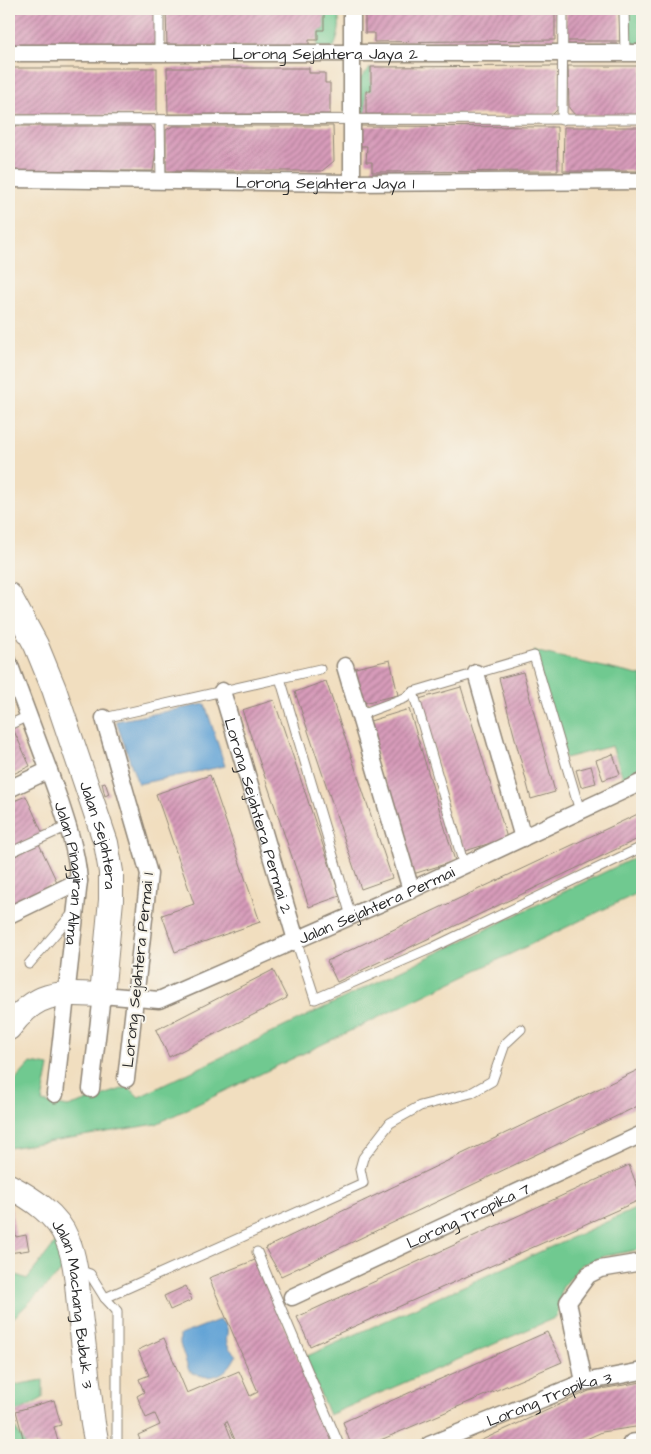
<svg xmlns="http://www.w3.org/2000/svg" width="651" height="1454" viewBox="0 0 651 1454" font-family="'Architects Daughter',sans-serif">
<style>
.green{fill:#70c990;stroke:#4e7a5e}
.water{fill:#62a3d6;stroke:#466780}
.building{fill:url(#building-hatch)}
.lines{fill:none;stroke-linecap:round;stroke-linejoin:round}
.service-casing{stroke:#8e8475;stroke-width:11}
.minor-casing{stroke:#8e8475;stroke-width:19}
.tertiary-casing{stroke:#8e8475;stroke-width:24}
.secondary-casing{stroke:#8e8475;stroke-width:26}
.service{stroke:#fff;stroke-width:9}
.minor{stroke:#fff;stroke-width:16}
.tertiary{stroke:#fff;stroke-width:21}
.secondary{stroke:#fff;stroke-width:24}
.labels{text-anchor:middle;stroke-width:4;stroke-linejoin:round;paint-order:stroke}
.street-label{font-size:16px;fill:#2b2b2b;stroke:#f7f3e8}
</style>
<defs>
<pattern id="building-hatch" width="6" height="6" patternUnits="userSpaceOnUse" patternTransform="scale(1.25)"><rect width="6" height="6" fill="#d79bba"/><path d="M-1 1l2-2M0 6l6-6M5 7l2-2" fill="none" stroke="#af7f97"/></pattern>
</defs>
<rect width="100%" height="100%" fill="#f7f3e8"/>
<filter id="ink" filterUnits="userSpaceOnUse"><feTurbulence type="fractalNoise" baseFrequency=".02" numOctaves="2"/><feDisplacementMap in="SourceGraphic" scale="10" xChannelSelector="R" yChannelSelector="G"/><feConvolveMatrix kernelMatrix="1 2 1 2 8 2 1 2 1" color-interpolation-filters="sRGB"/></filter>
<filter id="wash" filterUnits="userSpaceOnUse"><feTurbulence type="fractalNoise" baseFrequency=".0096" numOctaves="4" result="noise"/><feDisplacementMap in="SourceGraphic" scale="20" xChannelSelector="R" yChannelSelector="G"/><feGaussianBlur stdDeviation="1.12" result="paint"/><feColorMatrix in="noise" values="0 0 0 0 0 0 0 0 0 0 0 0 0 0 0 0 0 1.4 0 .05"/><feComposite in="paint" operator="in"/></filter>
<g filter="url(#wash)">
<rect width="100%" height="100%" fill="#f1debf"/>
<g class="green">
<path d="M 324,9 L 336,9 C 342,21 339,36 334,47 L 317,47 L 318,30 L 324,30 Z"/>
<path d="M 629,9 L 637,9 L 642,14 L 642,46 L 630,46 Z"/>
<path d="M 371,67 L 371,91 L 366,92 L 366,114 L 359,114 L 359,80 Z"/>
<path d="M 534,651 L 642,676 L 642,772 L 624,780 L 612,746 L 565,758 Z"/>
<path d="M 642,854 L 642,891 L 156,1124 L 9,1148 L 9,1087 L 31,1063 L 49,1066 L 42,1102 L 68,1107 L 128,1087 L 139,1097 Z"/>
<path d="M 642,1206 L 642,1249 L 605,1256 L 581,1265 L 562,1288 L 557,1317 L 329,1415 L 305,1357 Z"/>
<path d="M 56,1242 L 65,1268 L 9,1322 L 9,1272 L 27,1279 Z"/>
<path d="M 43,1380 L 43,1398 L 9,1417 L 9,1386 Z"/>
<path d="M 9,1419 L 26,1445 L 9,1445 Z"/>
</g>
<g class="water">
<path d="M 205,704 L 225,766 L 138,784 L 116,721 Z"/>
<path d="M 219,1320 C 234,1326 223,1337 228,1346 C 229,1349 234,1352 236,1356 C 226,1377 209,1382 189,1371 L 180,1344 L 180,1335 Z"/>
</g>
<g id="blocks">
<g class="building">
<path d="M 9,9 L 156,9 L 156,47 L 9,48 Z"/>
<path d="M 166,9 L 324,9 L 324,30 L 318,30 L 318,40 L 309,40 L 309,47 L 167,47 Z"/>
<path d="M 365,9 L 555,9 L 555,40 L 374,42 L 374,33 L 365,33 Z"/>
<path d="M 566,9 L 619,9 L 620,41 L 566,41 Z"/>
<path d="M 558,66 L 559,108 L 552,115 L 366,114 L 366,91 L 371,91 L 371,67 Z"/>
<path d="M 568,66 L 642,66 L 642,115 L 575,115 L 569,108 Z"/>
<rect x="9" y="68" width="148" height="47"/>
<path d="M 167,68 L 309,68 L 309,73 L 325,73 L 325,83 L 330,83 L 330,114 L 168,114 Z"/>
<path d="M 9,126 L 151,126 L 158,136 L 153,171 L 9,171 Z"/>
<path d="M 173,126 L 333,126 L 334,161 L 322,171 L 166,171 L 166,130 Z"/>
<path d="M 358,126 L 557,127 L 558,171 L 372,172 L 372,162 L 366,162 L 367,146 L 358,146 Z"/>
<path d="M 564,127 L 642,127 L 642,171 L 563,171 Z"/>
<path d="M 390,660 L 398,695 L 359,704 L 351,669 Z"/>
<path d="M 523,672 L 555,792 L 531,799 L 499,678 Z"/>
<path d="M 326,681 L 392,878 L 361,889 L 295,692 Z"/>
<path d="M 461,687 L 507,838 L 465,851 L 419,699 Z"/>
<path d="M 274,700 L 340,896 L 309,907 L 242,710 Z"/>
<path d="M 409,709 L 455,861 L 413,874 L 367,722 Z"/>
<path d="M 14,731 L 30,766 L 9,776 L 9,733 Z"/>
<path d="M 613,754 L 620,774 L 603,780 L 596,760 Z"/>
<path d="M 591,766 L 596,783 L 581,787 L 576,770 Z"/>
<path d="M 210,775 L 260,922 L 175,952 L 162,915 L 194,904 L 156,794 Z"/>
<path d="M 105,782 L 109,794 L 105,796 L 102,783 Z"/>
<path d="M 26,796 L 43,834 L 9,850 L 9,803 Z"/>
<path d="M 642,812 L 642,837 L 337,982 L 327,961 Z"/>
<path d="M 39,844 L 57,882 L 9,906 L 9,859 Z"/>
<path d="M 273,970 L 287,998 L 169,1057 L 156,1030 Z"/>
<path d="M 642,1068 L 642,1104 L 281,1276 L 265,1248 Z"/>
<path d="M 629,1165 L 642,1199 L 310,1346 L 297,1317 Z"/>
<path d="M 9,1202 L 10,1202 L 16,1237 L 26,1235 L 29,1250 L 9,1253 Z"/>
<path d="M 255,1260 L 334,1440 L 330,1441 L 331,1444 L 260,1445 L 258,1441 L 248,1445 L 237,1445 L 227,1421 L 225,1422 L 234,1445 L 142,1445 L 138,1435 L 160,1425 L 155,1414 L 146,1418 L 137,1396 L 144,1392 L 139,1379 L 149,1375 L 138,1350 L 164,1338 L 187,1393 L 239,1371 L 250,1396 L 258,1392 L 209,1278 Z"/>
<path d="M 186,1286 L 192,1300 L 170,1310 L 164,1296 Z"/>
<path d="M 547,1332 L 562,1362 L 369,1445 L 351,1445 L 343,1422 Z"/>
<path d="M 642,1382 L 642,1426 L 602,1432 L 573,1445 L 471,1445 L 589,1391 Z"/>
<path d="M 54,1400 L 61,1425 L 54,1427 L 59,1445 L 25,1445 L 16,1411 Z"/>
</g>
</g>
</g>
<g filter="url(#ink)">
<use href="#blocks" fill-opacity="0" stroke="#8e8475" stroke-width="1"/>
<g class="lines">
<g class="service-casing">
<g id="service">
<path d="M 159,9 L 159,53"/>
<path d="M 624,9 L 625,52"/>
<path d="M 9,120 L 642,119"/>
<path d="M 160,120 L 161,181"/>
<path d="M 562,120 L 563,9"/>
<path d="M 280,678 L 351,916"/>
<path d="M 413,692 L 464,865"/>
<path d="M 359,715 L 405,698 L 413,692 L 534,656 L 580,811"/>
<path d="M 104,718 L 320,669"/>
<path d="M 9,725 L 28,716"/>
<path d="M 9,853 L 68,826"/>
<path d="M 296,940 L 315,999 L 432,948 L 642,847"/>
<path d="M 29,964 L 74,912"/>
<path d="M 257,1252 L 339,1445"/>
<path d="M 78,1270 L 90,1274 L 105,1298 L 117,1311 L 117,1445"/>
<path d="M 105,1298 L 363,1183 L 360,1169 L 363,1158 L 390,1123 L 420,1106 L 471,1093 L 492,1081 L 505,1044 L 521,1029"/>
</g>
</g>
<g class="minor-casing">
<g id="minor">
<path id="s1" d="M 9,53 L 642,53"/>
<path id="s2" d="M 9,179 L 352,183 L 642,181"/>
<path d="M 352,183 L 352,9"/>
<path id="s3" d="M 9,663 C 25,708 43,753 59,799 C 68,826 77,853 79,881 L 55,1094"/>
<path d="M 345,666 L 411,890"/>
<path d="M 476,673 L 523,838"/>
<path id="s4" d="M 222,691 L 296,940"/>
<path d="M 104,718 L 149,874 L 126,1079"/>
<path d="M 9,789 L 49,770"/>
<path d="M 9,915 L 79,881"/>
<path id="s5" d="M 91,1089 L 102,995 L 159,1000 L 411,890 L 642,782"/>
<path id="s6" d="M 292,1297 L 642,1134"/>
<path d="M 584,1382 L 568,1302 L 588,1275 L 600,1269 L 642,1262"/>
<path id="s7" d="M 429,1445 L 584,1382 L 642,1371"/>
</g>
</g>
<g class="tertiary-casing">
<path id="tertiary" d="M 633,1445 L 642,1444"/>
</g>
<g class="secondary-casing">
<g id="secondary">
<path id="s8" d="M 9,595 L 36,645 L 54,689 L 106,843 L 111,872 L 111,900 L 102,995 C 59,993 37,990 9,1028"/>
<path id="s9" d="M 9,1186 C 31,1198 57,1214 67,1239 C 76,1259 77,1284 79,1306 C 84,1346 88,1385 93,1424 L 97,1445"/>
</g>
</g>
<use href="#service" class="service"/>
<use href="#minor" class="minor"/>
<use href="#tertiary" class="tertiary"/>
<use href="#secondary" class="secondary"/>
</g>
</g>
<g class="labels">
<g class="street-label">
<text dy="6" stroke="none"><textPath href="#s1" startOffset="316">Lorong Sejahtera Jaya 2</textPath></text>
<text dy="6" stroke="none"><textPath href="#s2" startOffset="316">Lorong Sejahtera Jaya 1</textPath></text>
<text dy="6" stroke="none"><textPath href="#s4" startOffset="130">Lorong Sejahtera Permai 2</textPath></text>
<text dy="6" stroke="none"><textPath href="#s8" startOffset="258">Jalan Sejahtera</textPath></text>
<text dy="6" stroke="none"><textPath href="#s3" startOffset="221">Jalan Pinggiran Alma</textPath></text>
<text dy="6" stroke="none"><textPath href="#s5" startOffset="389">Jalan Sejahtera Permai</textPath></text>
<text transform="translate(137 970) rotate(-84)" y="6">Lorong Sejahtera Permai 1</text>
<text dy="6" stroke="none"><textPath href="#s6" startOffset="194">Lorong Tropika 7</textPath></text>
<text dy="6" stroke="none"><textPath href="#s9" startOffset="145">Jalan Machang Bubuk 3</textPath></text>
<text dy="6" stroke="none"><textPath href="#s7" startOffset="129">Lorong Tropika 3</textPath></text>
</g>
</g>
<rect width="651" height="1454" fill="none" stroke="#f7f3e8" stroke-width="30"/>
</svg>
